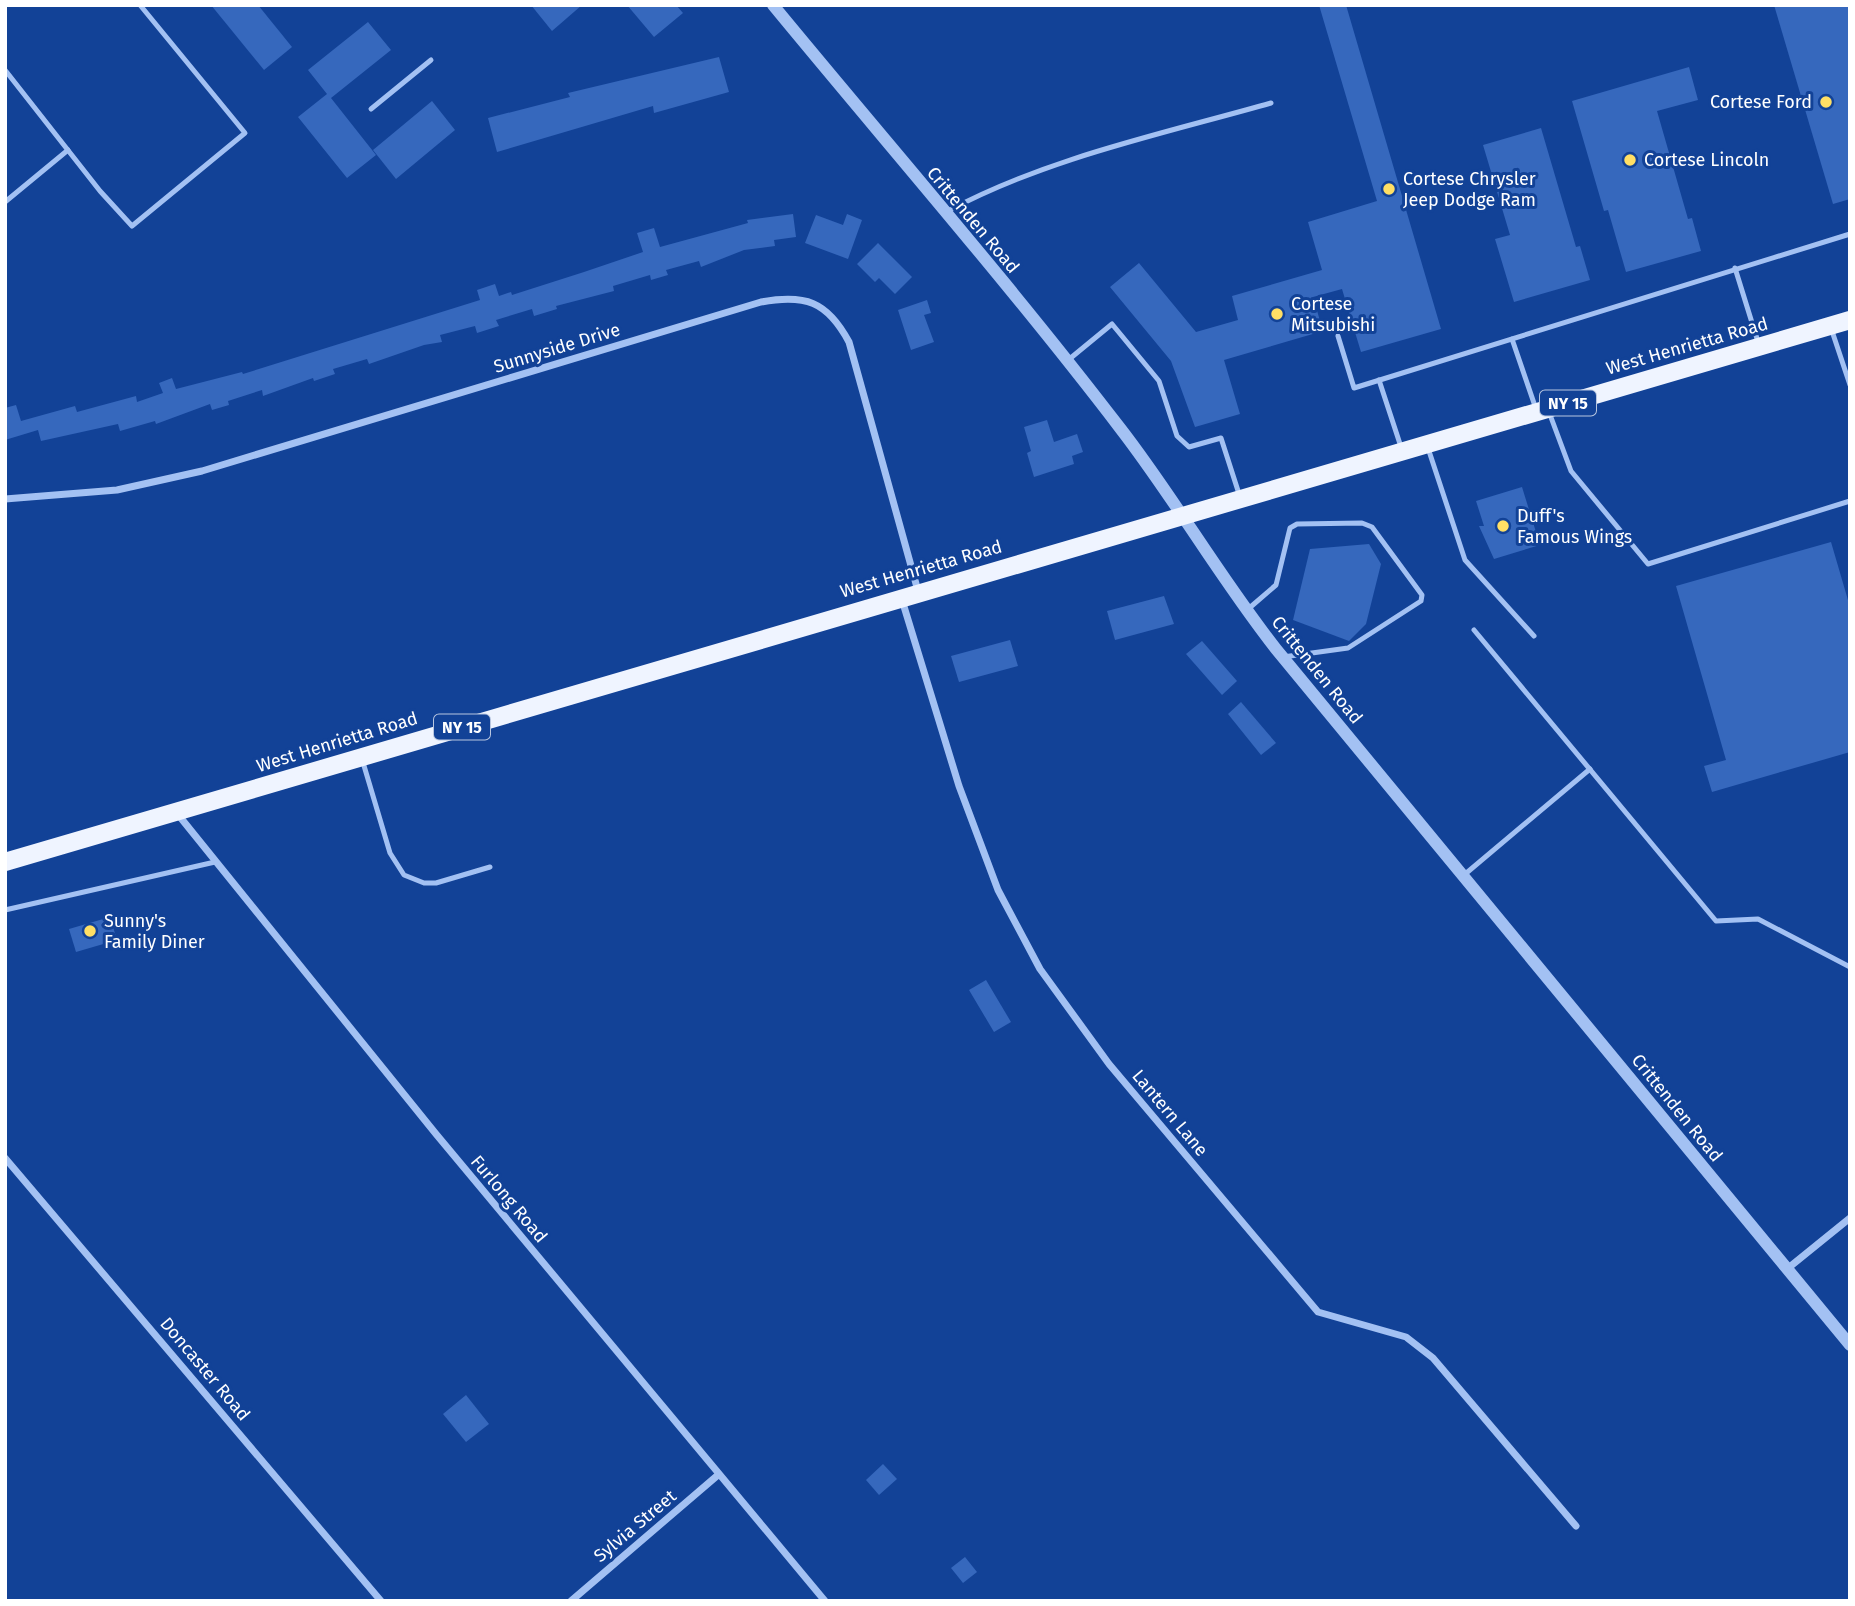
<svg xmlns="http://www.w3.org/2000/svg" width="1855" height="1606" viewBox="0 0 1855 1606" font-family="'Fira Sans',sans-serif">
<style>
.building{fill:#3668bd}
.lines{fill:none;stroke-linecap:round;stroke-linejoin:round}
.service{stroke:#a3c1f3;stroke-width:5}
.minor{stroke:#a3c1f3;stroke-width:7}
.tertiary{stroke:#a3c1f3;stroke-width:12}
.primary{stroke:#eff4ff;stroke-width:18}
.poi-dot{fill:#ffdf65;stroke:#124297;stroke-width:2.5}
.labels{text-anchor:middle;stroke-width:6;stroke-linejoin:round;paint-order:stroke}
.shield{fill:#124297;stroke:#b8c6e0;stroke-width:2}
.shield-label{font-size:16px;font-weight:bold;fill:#fff}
.poi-label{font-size:18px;fill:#fff;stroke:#124297;text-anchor:start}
.street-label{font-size:18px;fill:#fff;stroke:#124297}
</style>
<rect width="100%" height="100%" fill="#124297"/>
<g class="building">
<path d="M 211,5 L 258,5 L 292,47 L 264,70 Z"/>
<path d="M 531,5 L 582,5 L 552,31 Z"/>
<path d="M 627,5 L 676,5 L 683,13 L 654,37 Z"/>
<path d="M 1319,5 L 1346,5 L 1441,329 L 1361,352 L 1342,289 L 1313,297 L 1323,331 L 1224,360 L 1240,414 L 1195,427 L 1171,361 L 1110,287 L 1139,263 L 1196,332 L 1238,320 L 1232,296 L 1322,270 L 1308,222 L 1377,201 Z"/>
<path d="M 1774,5 L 1850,5 L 1850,199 L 1833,204 Z"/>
<path d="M 368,22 L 391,50 L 331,98 L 376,155 L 347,178 L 298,117 L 327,94 L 308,70 Z"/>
<path d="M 719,57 L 729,92 L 654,113 L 653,106 L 497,152 L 488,118 L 570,97 L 568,93 Z"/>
<path d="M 1689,67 L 1698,100 L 1657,111 L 1688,219 L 1692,218 L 1701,251 L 1626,272 L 1608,210 L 1604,211 L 1572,101 Z"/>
<path d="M 432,101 L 455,130 L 396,179 L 373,150 Z"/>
<path d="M 1541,128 L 1576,247 L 1580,246 L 1590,280 L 1514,302 L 1495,239 L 1510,235 L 1483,145 Z"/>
<path d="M 793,214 L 796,237 L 774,240 L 775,246 L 744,250 L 701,267 L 699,261 L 666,270 L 668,275 L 651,280 L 650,275 L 613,286 L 614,291 L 556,306 L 557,309 L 534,316 L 532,309 L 496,320 L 499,326 L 477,333 L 475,326 L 440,335 L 442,342 L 424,345 L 369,364 L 367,359 L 333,369 L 335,374 L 314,381 L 313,378 L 263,396 L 262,390 L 228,401 L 229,405 L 212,410 L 210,404 L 156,424 L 155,421 L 120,431 L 118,424 L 41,441 L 38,430 L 5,440 L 5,408 L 16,405 L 21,421 L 75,406 L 77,412 L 136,396 L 137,402 L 163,393 L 159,383 L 172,378 L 176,389 L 242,372 L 243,374 L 480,300 L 477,290 L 495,284 L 499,296 L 511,292 L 512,295 L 584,272 L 643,252 L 637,233 L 654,228 L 660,247 L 748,223 L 747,220 Z"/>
<path d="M 847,214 L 862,220 L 848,259 L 805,243 L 816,215 L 843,225 Z"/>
<path d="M 878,243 L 912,277 L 895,294 L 879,278 L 875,282 L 857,264 Z"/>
<path d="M 927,300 L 931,313 L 924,315 L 934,342 L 911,350 L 898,310 Z"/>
<path d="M 1047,420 L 1054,442 L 1077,434 L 1083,452 L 1072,456 L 1074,464 L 1034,477 L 1027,453 L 1031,451 L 1024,427 Z"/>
<path d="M 1522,487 L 1540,545 L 1494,559 L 1479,526 L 1484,526 L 1476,501 Z"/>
<path d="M 1831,542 L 1850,607 L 1850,752 L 1712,792 L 1704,766 L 1726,760 L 1676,586 Z"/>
<path d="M 1369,544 L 1381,564 L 1366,624 L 1349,641 L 1293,620 L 1310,549 Z"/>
<path d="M 1164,596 L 1174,624 L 1115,640 L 1107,611 Z"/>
<path d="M 1010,640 L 1018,666 L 959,682 L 951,656 Z"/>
<path d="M 1202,641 L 1237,681 L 1222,695 L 1186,654 Z"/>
<path d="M 1241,702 L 1276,743 L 1261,755 L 1228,714 Z"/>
<path d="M 110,917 L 117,940 L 76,952 L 69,929 Z"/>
<path d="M 986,980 L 1011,1022 L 994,1032 L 969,990 Z"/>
<path d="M 466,1395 L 489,1424 L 466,1442 L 443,1414 Z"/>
<path d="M 883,1464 L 897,1479 L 879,1495 L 866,1480 Z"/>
<path d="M 965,1557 L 977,1572 L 963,1583 L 951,1568 Z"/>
</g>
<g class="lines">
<g class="service">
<path d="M 5,70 L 100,191 L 132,226 L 245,133 L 140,5"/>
<path d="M 371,109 L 431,60"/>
<path d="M 5,202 L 68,150"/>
<path d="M 948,211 C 1047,158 1162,134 1271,103"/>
<path d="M 1735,268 L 1758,342"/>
<path d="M 1831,328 L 1850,385"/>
<path d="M 1338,336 L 1354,388 L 1850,234"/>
<path d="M 1512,339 L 1536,409"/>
<path d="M 1067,361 L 1112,324 L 1159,381 L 1177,436 L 1189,447 L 1221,438 L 1240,497"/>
<path d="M 1379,380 L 1401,447"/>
<path d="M 1549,412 L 1571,471 L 1648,564 L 1850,501"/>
<path d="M 1428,448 L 1465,560 L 1534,636"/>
<path d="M 1247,610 L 1276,585 L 1290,528 L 1297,524 L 1362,523 L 1372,527 L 1422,595 L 1421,601 L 1348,648 L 1283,657"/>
<path d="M 1474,630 L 1716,921 L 1758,919 L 1850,967"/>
<path d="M 362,759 L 390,853 L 404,875 L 424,883 L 436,883 L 490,867"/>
<path d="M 1464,875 L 1590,769"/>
<path d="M 5,910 L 215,862"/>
</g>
<g class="minor">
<path d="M 5,499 L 117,490 L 202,471 L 761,302 C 805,294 827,301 849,342 L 918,591"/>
<path d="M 902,600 L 959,786 L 998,890 L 1040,969 L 1109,1064 L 1318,1312 L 1406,1337 L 1433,1358 L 1576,1526"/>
<path d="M 176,812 L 436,1134 L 825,1601"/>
<path d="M 5,1158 L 381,1601"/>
<path d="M 1787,1269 L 1850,1218"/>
<path d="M 571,1601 L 718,1475"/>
</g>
<path class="tertiary" d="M 773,5 C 889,146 1009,283 1120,428 C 1175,499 1220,578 1276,649 L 1850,1345"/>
<path class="primary" d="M 5,862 L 1850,320"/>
</g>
<g class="poi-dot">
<circle cx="1826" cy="102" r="7"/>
<circle cx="1630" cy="160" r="7"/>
<circle cx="1389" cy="189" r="7"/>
<circle cx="1277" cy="314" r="7"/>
<circle cx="1503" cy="526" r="7"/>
<circle cx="90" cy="931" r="7"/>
</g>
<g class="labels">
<g class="shield">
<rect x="1540" y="390.5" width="56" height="25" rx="5"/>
<rect x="434" y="714.5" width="56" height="25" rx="5"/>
</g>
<g class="shield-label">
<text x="1568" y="409">NY 15</text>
<text x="462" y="733">NY 15</text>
</g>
<g class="poi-label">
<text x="1812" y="108" text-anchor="end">Cortese Ford</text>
<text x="1644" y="166">Cortese Lincoln</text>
<text x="1403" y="185">Cortese Chrysler<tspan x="1403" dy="21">Jeep Dodge Ram</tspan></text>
<text x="1291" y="310">Cortese<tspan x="1291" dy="21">Mitsubishi</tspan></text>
<text x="1517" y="522">Duff's<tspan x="1517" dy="21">Famous Wings</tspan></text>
<text x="104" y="927">Sunny's<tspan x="104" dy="21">Family Diner</tspan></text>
</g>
<g class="street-label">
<text transform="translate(973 220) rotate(50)" y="6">Crittenden Road</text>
<text transform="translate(1687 346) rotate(-16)" y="6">West Henrietta Road</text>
<text transform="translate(557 348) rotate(-17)" y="6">Sunnyside Drive</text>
<text transform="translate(921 569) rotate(-16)" y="6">West Henrietta Road</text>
<text transform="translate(1317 670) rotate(51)" y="6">Crittenden Road</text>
<text transform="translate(337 742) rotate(-17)" y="6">West Henrietta Road</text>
<text transform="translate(1677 1108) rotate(51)" y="6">Crittenden Road</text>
<text transform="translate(1170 1113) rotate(50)" y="6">Lantern Lane</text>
<text transform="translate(509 1199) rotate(50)" y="6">Furlong Road</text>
<text transform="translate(205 1369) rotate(50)" y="6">Doncaster Road</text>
<text transform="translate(635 1526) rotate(-40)" y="6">Sylvia Street</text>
</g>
</g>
<rect width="1855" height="1606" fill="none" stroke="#ffffff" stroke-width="14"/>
</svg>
